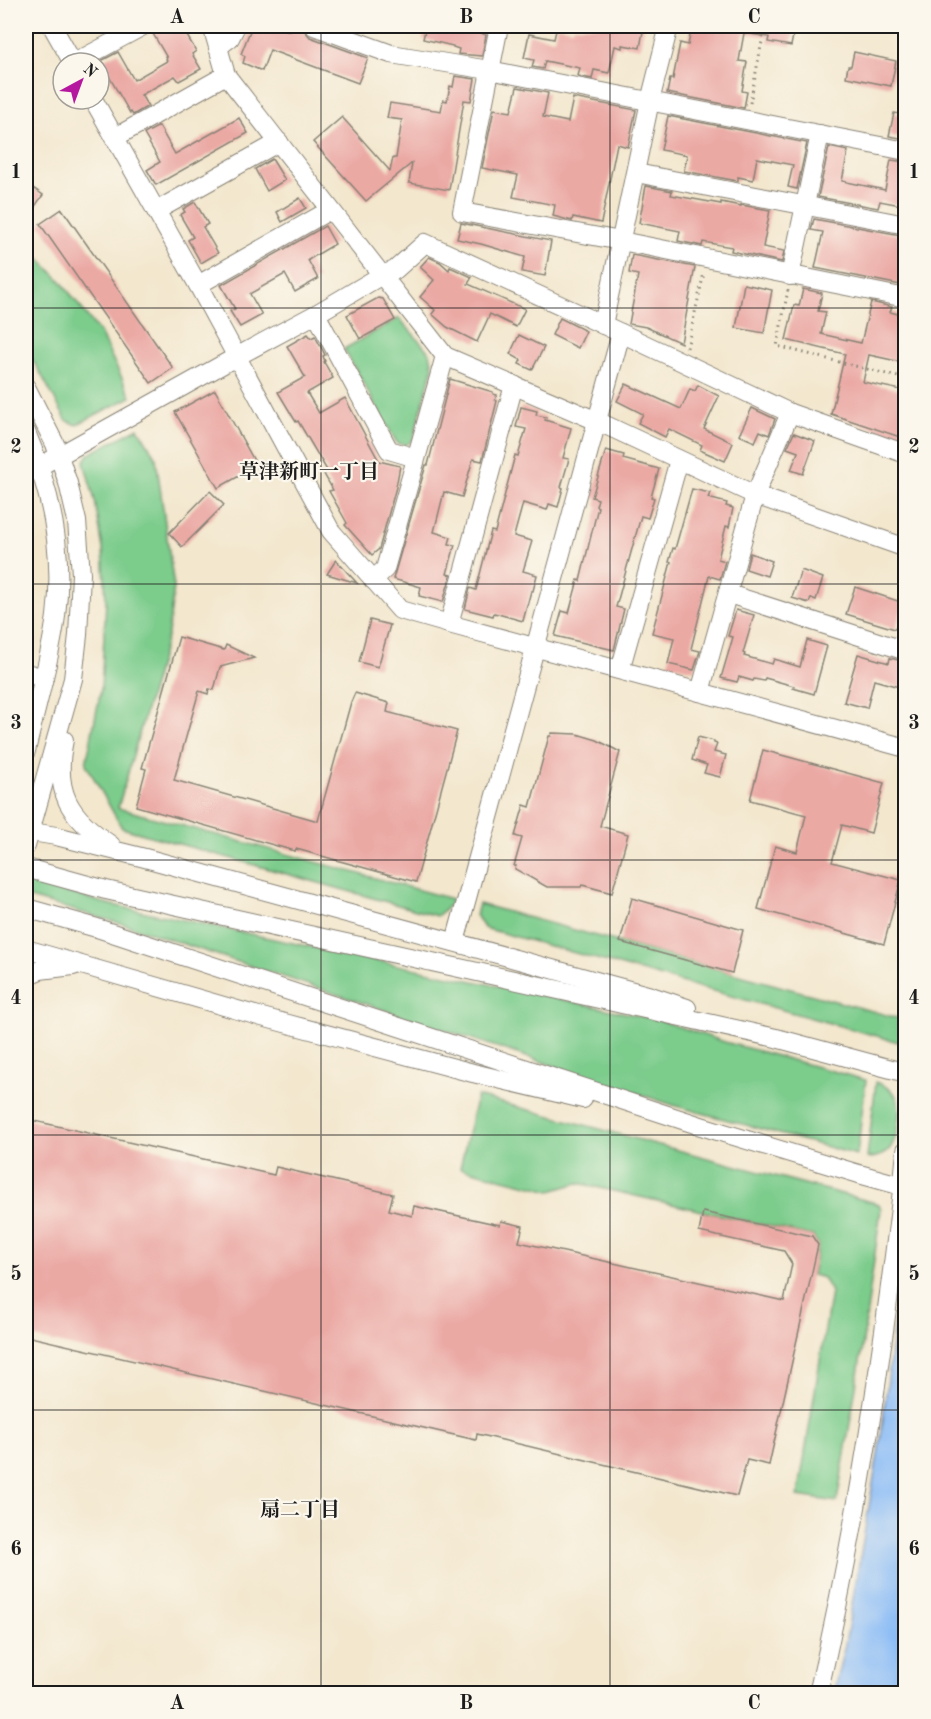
<svg xmlns="http://www.w3.org/2000/svg" width="931" height="1719" viewBox="0 0 931 1719" font-family="'Old Standard TT','Noto Serif JP',serif">
<style>
.green{fill:#7ccc8c;stroke:#4c7454;stroke-width:1.5}
.water{fill:#89bbf6;stroke:#526c89;stroke-width:1.5}
.building{fill:#eba9a4}
.lines{fill:none;stroke-linecap:round;stroke-linejoin:round}
.minor-casing{stroke:#888275;stroke-width:20}
.path{stroke:#888275;stroke-width:3;stroke-dasharray:1.5 4.5;stroke-linecap:butt}
.minor{stroke:#fff;stroke-width:18}
.grid{fill:none;stroke:#1c1c1c;stroke-width:1.5;stroke-opacity:0.55}
.labels{text-anchor:middle;stroke-width:4.5;stroke-linejoin:round;paint-order:stroke}
.neighbourhood-label{font-size:20px;font-weight:bold;fill:#1c1c1c;stroke:#fbf7ec}
.neatline{fill:none;stroke:#1c1c1c;stroke-width:2}
.grid-label{font-size:20px;text-anchor:middle;font-weight:bold;fill:#1c1c1c}
</style>
<rect width="100%" height="100%" fill="#fbf7ec"/>
<filter id="ink" filterUnits="userSpaceOnUse"><feTurbulence type="fractalNoise" baseFrequency=".0167" numOctaves="2"/><feDisplacementMap in="SourceGraphic" scale="12" xChannelSelector="R" yChannelSelector="G"/><feConvolveMatrix kernelMatrix="1 2 1 2 8 2 1 2 1" color-interpolation-filters="sRGB"/></filter>
<filter id="wash" filterUnits="userSpaceOnUse"><feTurbulence type="fractalNoise" baseFrequency=".008" numOctaves="4" result="noise"/><feDisplacementMap in="SourceGraphic" scale="24" xChannelSelector="R" yChannelSelector="G"/><feGaussianBlur stdDeviation="1.35" result="paint"/><feColorMatrix in="noise" values="0 0 0 0 0 0 0 0 0 0 0 0 0 0 0 0 0 1.4 0 .05"/><feComposite in="paint" operator="in"/></filter>
<g filter="url(#wash)">
<rect width="100%" height="100%" fill="#f3e7ce"/>
<g class="green">
<path d="M 26,245 L 60,280 L 100,333 L 131,397 L 76,425 L 66,420 L 37,367 L 26,350 Z"/>
<path d="M 399,318 L 430,353 L 433,367 L 413,440 L 406,445 L 397,443 L 344,349 Z"/>
<path d="M 138,428 L 156,458 L 174,587 L 168,633 L 118,808 L 452,899 L 450,905 L 437,916 L 122,828 L 86,764 L 101,689 L 106,601 L 103,549 L 95,501 L 84,462 L 89,454 Z"/>
<path d="M 26,881 L 108,904 L 659,1020 L 725,1042 L 866,1080 L 857,1155 L 676,1106 L 123,924 L 26,897 Z"/>
<path d="M 479,904 L 905,1020 L 902,1043 L 484,928 L 476,915 Z"/>
<path d="M 876,1082 C 899,1090 901,1102 898,1124 C 895,1144 890,1158 867,1158 Z"/>
<path d="M 477,1096 L 879,1204 L 881,1209 L 861,1356 L 837,1502 L 798,1496 L 831,1292 L 823,1278 L 812,1275 L 818,1245 L 813,1236 L 578,1183 L 551,1191 L 460,1168 Z"/>
</g>
<path class="water" d="M 905,1235 L 905,1693 L 833,1694 L 845,1644 L 881,1437 Z"/>
<g id="blocks">
<g class="building">
<path d="M 154,26 L 201,26 L 186,34 L 196,51 L 192,54 L 201,69 L 179,81 L 175,76 L 141,95 L 148,106 L 133,115 L 131,112 L 130,113 L 107,73 L 99,78 L 99,62 L 118,52 L 134,80 L 167,61 L 166,59 L 167,58 L 152,32 Z"/>
<path d="M 252,26 L 275,26 L 290,31 L 292,27 L 297,27 L 304,30 L 310,37 L 368,58 L 358,83 L 270,50 L 262,71 L 243,63 L 245,56 L 241,54 Z"/>
<path d="M 426,26 L 482,26 L 481,33 L 486,35 L 482,56 L 458,54 L 459,49 L 453,47 L 453,46 L 423,39 Z"/>
<path d="M 557,26 L 573,29 L 574,26 L 644,26 L 640,48 L 622,45 L 622,48 L 615,46 L 609,73 L 594,70 L 592,79 L 578,76 L 580,68 L 545,61 L 543,69 L 532,67 L 534,60 L 524,58 L 529,34 L 554,39 Z"/>
<path d="M 692,26 L 721,31 L 722,26 L 795,26 L 791,46 L 768,42 L 769,37 L 744,33 L 739,61 L 747,62 L 742,91 L 747,92 L 744,108 L 667,93 L 670,79 L 673,79 L 680,43 L 688,45 Z"/>
<path d="M 854,52 L 896,61 L 891,86 L 846,77 L 848,66 L 851,66 Z"/>
<path d="M 455,76 L 475,79 L 471,101 L 464,100 L 449,190 L 409,183 L 412,163 L 366,201 L 313,142 L 342,117 L 390,171 L 393,158 L 396,158 L 402,120 L 387,118 L 390,103 L 441,111 L 443,100 L 447,101 L 450,86 L 453,87 Z"/>
<path d="M 517,87 L 548,93 L 543,117 L 568,122 L 573,98 L 636,110 L 628,147 L 617,144 L 601,223 L 573,217 L 572,221 L 553,216 L 555,205 L 513,197 L 518,175 L 482,168 L 494,109 L 511,112 Z"/>
<path d="M 894,113 L 906,115 L 906,139 L 889,136 Z"/>
<path d="M 668,116 L 807,143 L 797,189 L 788,187 L 793,165 L 757,158 L 753,180 L 738,177 L 738,181 L 684,171 L 687,155 L 661,150 Z"/>
<path d="M 239,118 L 248,133 L 156,185 L 147,170 L 160,162 L 144,134 L 159,126 L 175,154 Z"/>
<path d="M 829,147 L 848,151 L 842,181 L 885,190 L 891,160 L 906,162 L 906,206 L 880,201 L 878,208 L 818,197 Z"/>
<path d="M 272,159 L 285,180 L 267,191 L 255,169 Z"/>
<path d="M 26,183 L 43,195 L 26,219 Z"/>
<path d="M 646,186 L 672,191 L 671,195 L 721,204 L 721,202 L 741,206 L 741,205 L 770,210 L 763,247 L 784,251 L 782,262 L 731,251 L 732,247 L 703,242 L 702,246 L 678,241 L 680,231 L 639,223 Z"/>
<path d="M 300,198 L 306,208 L 282,222 L 277,212 Z"/>
<path d="M 195,202 L 208,224 L 203,227 L 218,253 L 201,263 L 188,240 L 193,237 L 180,215 L 185,212 L 183,209 Z"/>
<path d="M 62,209 L 173,368 L 151,383 L 40,224 Z"/>
<path d="M 814,219 L 906,236 L 906,286 L 815,268 L 823,232 L 811,230 Z"/>
<path d="M 461,223 L 551,241 L 545,276 L 522,272 L 525,257 L 481,244 L 457,239 Z"/>
<path d="M 325,226 L 335,244 L 308,260 L 318,279 L 295,292 L 285,274 L 251,293 L 250,294 L 262,315 L 240,327 L 230,311 L 235,309 L 221,285 Z"/>
<path d="M 632,255 L 695,267 L 681,343 L 646,327 L 629,324 L 638,275 L 629,273 Z"/>
<path d="M 429,257 L 440,262 L 449,270 L 450,267 L 472,277 L 468,284 L 525,309 L 516,327 L 490,314 L 477,342 L 447,327 L 432,314 L 435,310 L 420,297 L 434,280 L 420,267 Z"/>
<path d="M 744,284 L 772,290 L 764,333 L 736,328 Z"/>
<path d="M 803,289 L 822,293 L 818,311 L 826,312 L 821,334 L 861,343 L 871,302 L 892,307 L 890,312 L 906,316 L 906,363 L 869,355 L 863,382 L 906,391 L 906,439 L 831,414 L 845,354 L 786,340 L 794,305 L 799,306 Z"/>
<path d="M 378,298 L 383,299 L 395,320 L 360,339 L 347,315 Z"/>
<path d="M 560,318 L 586,331 L 578,348 L 552,335 Z"/>
<path d="M 308,334 L 311,338 L 315,336 L 325,355 L 323,356 L 325,361 L 324,362 L 333,378 L 307,393 L 319,413 L 345,398 L 379,461 L 400,466 L 396,487 L 379,549 L 372,555 L 345,525 L 347,523 L 329,491 L 333,490 L 324,474 L 328,472 L 298,421 L 296,422 L 278,392 L 305,377 L 287,346 Z"/>
<path d="M 519,335 L 544,347 L 532,370 L 519,364 L 521,360 L 510,354 Z"/>
<path d="M 450,379 L 493,392 L 493,394 L 497,395 L 495,400 L 497,401 L 482,461 L 473,459 L 462,497 L 444,492 L 434,532 L 451,537 L 449,544 L 455,545 L 447,574 L 451,575 L 443,602 L 419,596 L 421,587 L 393,579 L 426,465 L 428,465 Z"/>
<path d="M 626,384 L 681,409 L 690,389 L 695,391 L 698,385 L 719,396 L 704,429 L 733,443 L 725,461 L 700,450 L 702,445 L 669,429 L 665,437 L 638,423 L 643,414 L 617,401 Z"/>
<path d="M 215,390 L 257,466 L 218,488 L 175,412 Z"/>
<path d="M 521,407 L 537,411 L 536,415 L 546,417 L 545,420 L 571,428 L 563,458 L 569,459 L 561,487 L 563,488 L 558,507 L 549,504 L 547,510 L 523,503 L 514,536 L 532,541 L 523,571 L 537,575 L 533,591 L 531,591 L 523,621 L 494,613 L 493,616 L 465,609 L 470,588 L 476,590 L 491,531 L 495,532 L 515,455 L 518,456 L 526,429 L 516,427 Z"/>
<path d="M 752,408 L 775,419 L 769,435 L 760,431 L 755,442 L 739,435 Z"/>
<path d="M 794,433 L 815,441 L 803,474 L 791,470 L 798,452 L 787,448 Z"/>
<path d="M 606,450 L 624,455 L 623,459 L 659,469 L 651,497 L 654,498 L 648,518 L 641,516 L 616,607 L 624,609 L 614,650 L 555,636 L 562,611 L 569,613 L 578,580 L 580,581 L 598,507 L 596,506 L 598,499 L 592,497 Z"/>
<path d="M 692,489 L 710,493 L 708,498 L 727,503 L 726,506 L 733,508 L 729,527 L 726,526 L 718,559 L 725,561 L 720,579 L 709,576 L 691,649 L 700,651 L 694,670 L 668,664 L 674,638 L 652,633 L 671,562 L 669,562 L 673,548 L 675,549 Z"/>
<path d="M 210,491 L 224,505 L 182,547 L 169,533 Z"/>
<path d="M 750,553 L 772,561 L 767,576 L 746,569 Z"/>
<path d="M 336,560 L 357,583 L 327,574 Z"/>
<path d="M 801,570 L 823,578 L 816,600 L 811,598 L 809,603 L 792,598 Z"/>
<path d="M 855,587 L 904,603 L 895,629 L 846,614 Z"/>
<path d="M 736,610 L 754,615 L 743,653 L 745,654 L 744,656 L 772,664 L 774,659 L 800,667 L 807,640 L 827,646 L 814,694 L 793,688 L 794,686 L 765,678 L 764,681 L 754,679 L 753,681 L 739,677 L 737,682 L 721,678 L 733,637 L 728,636 Z"/>
<path d="M 370,620 L 390,625 L 378,667 L 359,662 Z"/>
<path d="M 179,637 L 224,650 L 226,645 L 254,658 L 220,667 L 214,690 L 209,689 L 208,694 L 199,691 L 174,780 L 318,821 L 351,702 L 355,693 L 389,703 L 387,712 L 457,731 L 416,882 L 296,849 L 295,851 L 136,806 L 146,769 L 142,768 Z"/>
<path d="M 858,654 L 889,663 L 890,658 L 906,662 L 906,689 L 874,680 L 867,708 L 844,702 Z"/>
<path d="M 552,733 L 577,734 L 597,740 L 620,752 L 600,826 L 628,834 L 612,893 L 582,885 L 581,887 L 547,887 L 515,869 L 516,866 L 514,866 L 522,838 L 515,836 L 524,805 L 530,807 L 549,736 L 551,736 Z"/>
<path d="M 698,737 L 714,741 L 714,743 L 717,744 L 714,752 L 726,755 L 720,777 L 704,773 L 707,765 L 692,760 Z"/>
<path d="M 763,750 L 884,783 L 871,833 L 842,825 L 832,862 L 901,880 L 884,944 L 758,909 L 775,846 L 797,852 L 806,815 L 750,800 Z"/>
<path d="M 632,898 L 743,930 L 732,973 L 620,942 Z"/>
<path d="M 26,1119 L 274,1175 L 276,1167 L 393,1194 L 389,1210 L 412,1216 L 414,1206 L 500,1225 L 501,1221 L 523,1226 L 519,1242 L 784,1301 L 792,1264 L 784,1251 L 699,1232 L 703,1212 L 812,1236 L 818,1245 L 769,1465 L 747,1460 L 737,1496 L 477,1434 L 476,1440 L 26,1336 Z"/>
</g>
</g>
</g>
<g filter="url(#ink)">
<use href="#blocks" fill-opacity="0" stroke="#888275" stroke-width="1.5"/>
<g class="lines">
<g class="minor-casing">
<g id="minor">
<path d="M 52,26 L 73,63"/>
<path d="M 212,26 L 226,75 L 445,356 L 597,421 L 755,495 L 906,548"/>
<path d="M 314,26 L 391,54 L 489,70 L 906,151"/>
<path d="M 499,26 L 462,212 L 621,241 L 906,298"/>
<path d="M 218,47 L 230,38 L 236,26"/>
<path d="M 74,63 L 143,26"/>
<path d="M 93,99 L 198,285 L 331,531 L 400,610 L 449,624 L 906,748"/>
<path d="M 114,138 L 226,75"/>
<path d="M 636,173 L 906,225"/>
<path d="M 156,211 L 279,142"/>
<path d="M 790,276 L 820,134"/>
<path d="M 198,285 L 330,210"/>
<path d="M 316,314 L 389,450 L 416,458"/>
<path d="M 603,325 L 650,101 L 669,26"/>
<path d="M 26,387 L 55,444 L 68,483 L 77,521 L 81,574 L 78,635 L 73,679 L 26,846"/>
<path d="M 26,432 C 51,490 64,553 56,616 C 50,662 36,706 26,751"/>
<path d="M 26,474 L 236,357 L 316,314 L 382,275 L 395,270 L 425,243 L 621,333 L 790,413 L 906,454"/>
<path d="M 373,580 L 385,569 L 445,356"/>
<path d="M 729,594 L 906,651"/>
<path d="M 449,624 L 514,385"/>
<path d="M 620,670 L 679,460"/>
<path d="M 26,673 L 44,678"/>
<path d="M 700,692 L 755,495 L 790,413"/>
<path d="M 64,740 C 53,792 69,817 111,845"/>
<path d="M 26,831 L 56,836 L 145,858 L 651,996 L 687,1008"/>
<path d="M 26,868 L 106,890 L 776,1038 L 906,1073"/>
<path d="M 26,908 L 97,928 L 701,1126 L 859,1174 L 906,1187"/>
<path d="M 455,942 L 621,333"/>
<path d="M 26,949 L 262,1017 L 473,1073 L 583,1099"/>
<path d="M 26,976 L 40,970 L 73,966"/>
<path d="M 818,1694 C 846,1574 867,1452 884,1331 C 892,1270 901,1210 906,1150"/>
</g>
</g>
<g class="path">
<path d="M 881,26 L 906,30"/>
<path d="M 750,103 L 765,26"/>
<path d="M 788,290 L 777,346 L 906,379"/>
<path d="M 687,348 L 704,273"/>
</g>
<use href="#minor" class="minor"/>
</g>
</g>
<path class="grid" d="M 321,26 L 321,1694M 610,26 L 610,1694M 26,308 L 906,308M 26,584 L 906,584M 26,860 L 906,860M 26,1135 L 906,1135M 26,1410 L 906,1410"/>
<g class="labels">
<g class="neighbourhood-label">
<text x="309" y="478">草津新町一丁目</text>
<text x="300" y="1516">扇二丁目</text>
</g>
</g>
<rect width="931" height="1719" fill="none" stroke="#fbf7ec" stroke-width="66"/>
<g transform="translate(81 81) rotate(41)"><circle r="28" fill="#fbf7ec" stroke="#a29f99" stroke-width="1.5"/>
<path d="M0-4.5L10 22L0 15L-10 22Z" fill="#b5179e"/>
<text y="-9" font-size="16" font-weight="bold" text-anchor="middle" fill="#1c1c1c">N</text>
</g>
<rect x="33" y="33" width="865" height="1653" class="neatline"/>
<g class="grid-label">
<text x="177" y="23">A</text>
<text x="466" y="23">B</text>
<text x="754" y="23">C</text>
<text x="16" y="178">1</text>
<text x="914" y="178">1</text>
<text x="16" y="453">2</text>
<text x="914" y="453">2</text>
<text x="16" y="729">3</text>
<text x="914" y="729">3</text>
<text x="16" y="1004">4</text>
<text x="914" y="1004">4</text>
<text x="16" y="1280">5</text>
<text x="914" y="1280">5</text>
<text x="16" y="1555">6</text>
<text x="914" y="1555">6</text>
<text x="177" y="1709">A</text>
<text x="466" y="1709">B</text>
<text x="754" y="1709">C</text>
</g>
</svg>
